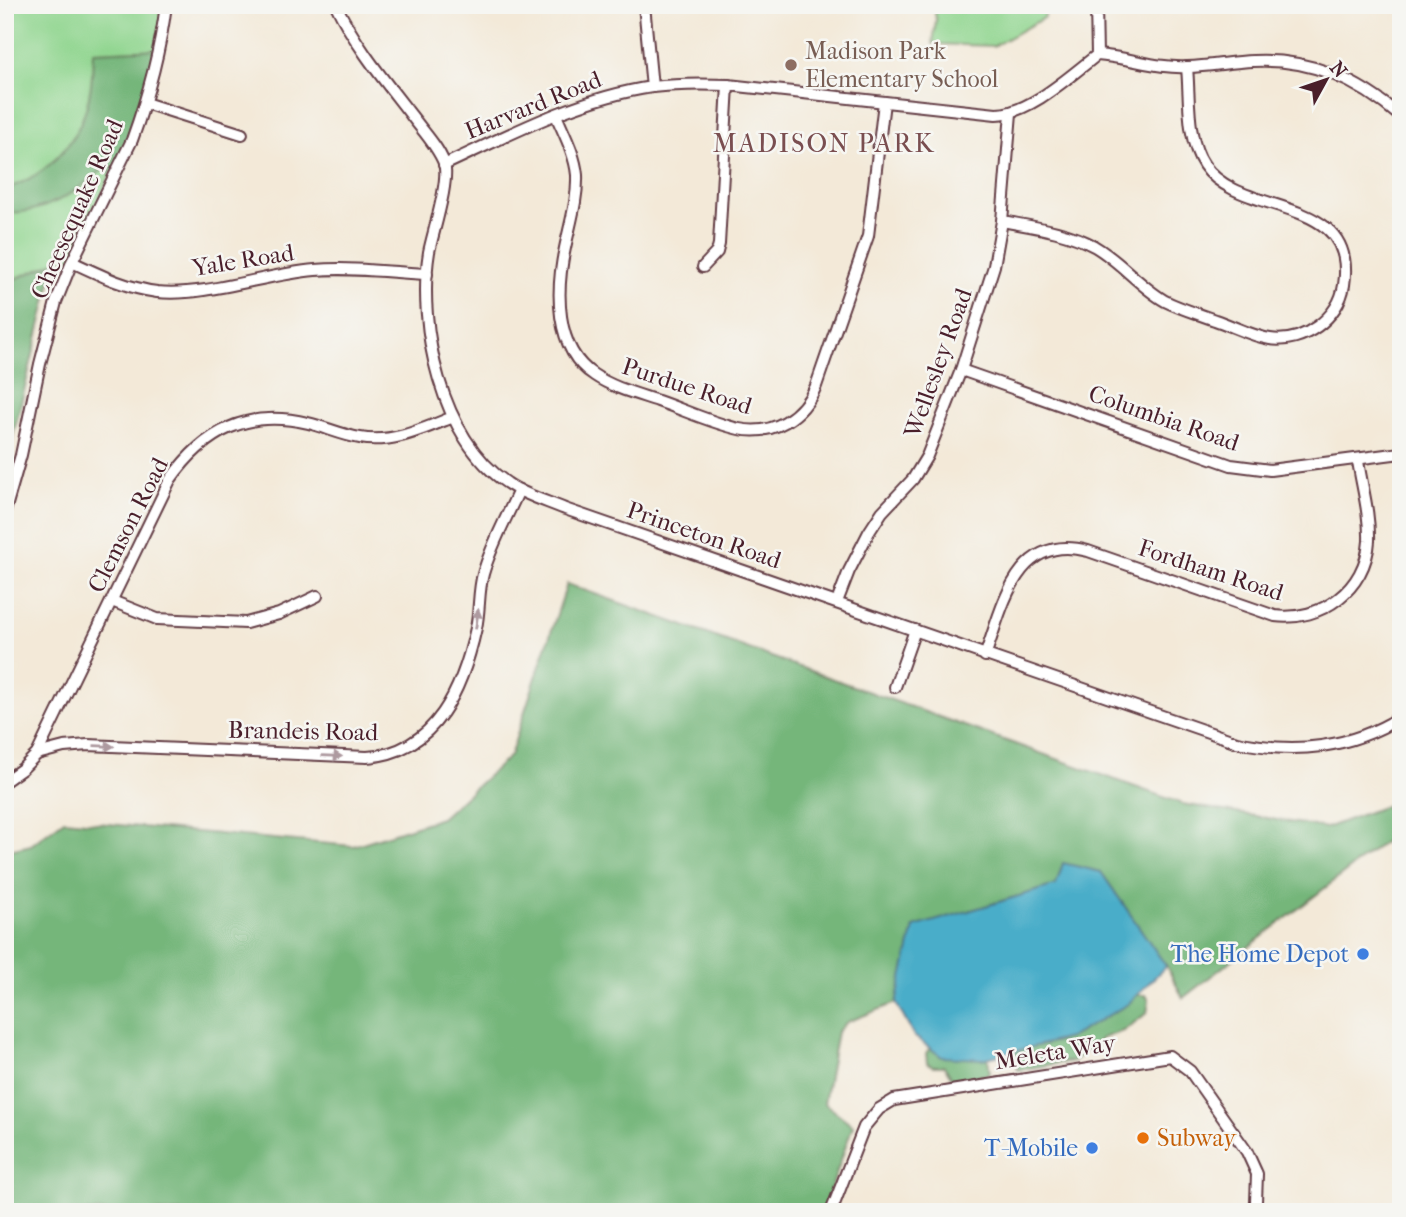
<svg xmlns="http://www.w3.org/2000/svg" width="1406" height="1217" viewBox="0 0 1406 1217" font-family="'IM FELL French Canon',serif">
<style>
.green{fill:#90d58f;stroke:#6d7a5d;stroke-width:2}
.forest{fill:#74b67a;stroke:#5f6a52;stroke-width:2}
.water{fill:#4aadc9;stroke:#4a667a;stroke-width:2}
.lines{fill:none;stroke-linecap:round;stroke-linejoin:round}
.minor-casing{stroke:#633d45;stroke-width:14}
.minor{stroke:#fff;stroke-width:10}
.oneway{fill:#ae9aa0}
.education-dot{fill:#8d6e63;stroke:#f6f6f2;stroke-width:2.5}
.shop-dot{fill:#3f7fe0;stroke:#f6f6f2;stroke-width:2.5}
.food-dot{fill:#e8710a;stroke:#f6f6f2;stroke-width:2.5}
.labels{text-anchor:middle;stroke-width:5;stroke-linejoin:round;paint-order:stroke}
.education-label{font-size:24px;fill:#785e54;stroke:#f6f6f2;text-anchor:start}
.street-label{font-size:24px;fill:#4a1f2b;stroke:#f6f6f2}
.shop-label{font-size:24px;fill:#366cbe;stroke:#f6f6f2;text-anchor:end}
.food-label{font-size:24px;fill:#c56008;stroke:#f6f6f2;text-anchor:start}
.neighbourhood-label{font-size:26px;letter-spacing:2px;fill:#7a4e50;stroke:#f6f6f2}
</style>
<rect width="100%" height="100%" fill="#f6f6f2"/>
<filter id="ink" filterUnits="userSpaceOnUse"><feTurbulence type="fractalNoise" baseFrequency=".0143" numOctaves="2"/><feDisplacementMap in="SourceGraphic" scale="14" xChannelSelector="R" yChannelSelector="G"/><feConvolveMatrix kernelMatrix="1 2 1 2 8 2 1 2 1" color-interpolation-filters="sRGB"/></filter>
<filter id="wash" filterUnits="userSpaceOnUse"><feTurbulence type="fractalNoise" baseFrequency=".00686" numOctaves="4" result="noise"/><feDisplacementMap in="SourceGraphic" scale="28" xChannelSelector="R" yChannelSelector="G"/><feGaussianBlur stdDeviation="1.57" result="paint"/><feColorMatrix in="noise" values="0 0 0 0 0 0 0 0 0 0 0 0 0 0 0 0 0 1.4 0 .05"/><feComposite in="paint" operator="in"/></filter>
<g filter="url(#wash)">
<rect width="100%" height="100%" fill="#f3e9d8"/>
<g class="green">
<path d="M 5,5 L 166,5 L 150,85 L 72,262 L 63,259 L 5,283 Z"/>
<path d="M 934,5 L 1044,5 L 1045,17 L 994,46 L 933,44 L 936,20 Z"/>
</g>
<g class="forest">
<path d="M 159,49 L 116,173 L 102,170 C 74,194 43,214 5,213 L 5,189 C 50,175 83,138 90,91 C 93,78 92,65 93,52 Z"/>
<path d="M 56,262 L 5,468 L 5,283 Z"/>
<path d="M 567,584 L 1183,804 L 1326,828 L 1401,800 L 1401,829 L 1183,998 L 1166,965 L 1056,885 L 915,927 L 896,1003 L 847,1022 L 837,1032 L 824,1103 L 853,1125 L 823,1212 L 5,1212 L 5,851 L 31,845 L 64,820 L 353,846 L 441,818 L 510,756 Z"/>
<path d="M 1137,995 L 1146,995 L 1149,1001 L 1147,1013 L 1123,1031 L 1103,1038 L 1073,1061 L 1018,1070 L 1014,1051 L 1069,1038 L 1128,1004 Z"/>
<path d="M 930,1048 L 942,1057 L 988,1057 L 990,1074 L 953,1080 L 944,1066 L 933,1066 L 927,1063 L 926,1053 Z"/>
</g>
<path class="water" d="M 1063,863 L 1101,872 L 1166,966 L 1128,1004 L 1069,1038 L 983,1059 L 942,1057 L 914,1036 L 896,1003 L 914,927 L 1056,885 Z"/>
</g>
<g filter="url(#ink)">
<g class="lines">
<g class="minor-casing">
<g id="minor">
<path d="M 336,5 C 355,45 384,80 411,115 C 422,130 437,145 444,163 C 450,180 433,232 429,252 C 417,326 441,439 507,483 C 524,495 546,501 565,509 L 1237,742 C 1295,754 1349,749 1401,717"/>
<path d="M 644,5 L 652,87"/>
<path d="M 1096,5 L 1097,55"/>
<path d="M 145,103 L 242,134"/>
<path d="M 556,115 C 564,134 575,154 577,175 C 578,199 570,224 565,248 C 556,289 554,349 594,375 C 613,388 637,394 658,401 C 684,410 712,423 739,429 C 773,436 803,417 816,386 L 868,236 L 884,102"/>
<path d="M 444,165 C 511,134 578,98 652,87 C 677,84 702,84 728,85 L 996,114 C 1029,114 1071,75 1097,55 C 1128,57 1158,69 1188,67 C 1210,66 1232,62 1253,61 C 1311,58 1358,80 1401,117"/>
<path d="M 1002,221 C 1034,227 1066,231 1094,246 C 1120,261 1139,286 1165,301 C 1181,309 1199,314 1215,320 C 1233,326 1251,336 1270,339 C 1303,344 1339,318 1344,285 C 1358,192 1240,219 1204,165 C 1186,138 1190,99 1187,67"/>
<path d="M 72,262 C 100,275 126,288 157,292 C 205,297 266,274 315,270 C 352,267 390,272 427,274"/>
<path d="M 703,267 L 717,252 L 719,244 L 728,85"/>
<path d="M 961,370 L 1231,465 L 1270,470 L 1401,453"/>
<path d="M 5,511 L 21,455 L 40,364 L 56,302 L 72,262 L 132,140 C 148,96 160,52 166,5"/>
<path d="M 112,601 L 157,619 L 246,623 L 279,614 L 317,596"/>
<path d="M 837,602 L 849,571 L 869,532 L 882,512 L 913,479 L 927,456 L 961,370 L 994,266 L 1002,221 L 1011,113"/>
<path d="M 985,656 C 1003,606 1016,532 1088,551 L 1275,616 C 1321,622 1366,589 1369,541 C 1370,514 1362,487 1358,461"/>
<path d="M 895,687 L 915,630"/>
<path d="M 37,754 L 64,747 L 88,745 L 367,757 C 437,752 463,687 476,628 C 480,610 478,592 483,574 C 491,545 507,517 519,490"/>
<path d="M 5,781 L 22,769 L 37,754 L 170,480 C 205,430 248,409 308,423 C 325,427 342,435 360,438 C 392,444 423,429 453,417"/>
<path d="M 831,1212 L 864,1127 L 879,1109 L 894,1100 L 1170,1056 L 1190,1071 L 1247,1152 L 1257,1174 L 1256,1202 L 1254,1212"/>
</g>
</g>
<use href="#minor" class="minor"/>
</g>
<defs><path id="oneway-solid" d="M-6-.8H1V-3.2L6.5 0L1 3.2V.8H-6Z" transform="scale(1.75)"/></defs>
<g class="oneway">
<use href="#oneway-solid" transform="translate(477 619) rotate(-82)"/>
<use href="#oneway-solid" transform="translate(104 746) rotate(2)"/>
<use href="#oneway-solid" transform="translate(332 756) rotate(2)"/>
</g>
</g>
<circle class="education-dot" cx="791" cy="65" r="7"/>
<g class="shop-dot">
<circle cx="1363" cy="954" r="7"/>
<circle cx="1092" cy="1148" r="7"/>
</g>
<circle class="food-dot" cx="1143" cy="1138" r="7"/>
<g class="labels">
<g class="education-label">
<text x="805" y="59">Madison Park<tspan x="805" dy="28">Elementary School</tspan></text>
</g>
<g class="street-label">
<text transform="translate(533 105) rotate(-22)" y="8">Harvard Road</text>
<text transform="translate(77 209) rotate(-66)" y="8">Cheesequake Road</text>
<text transform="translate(243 260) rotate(-9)" y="8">Yale Road</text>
<text transform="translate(938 363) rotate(-70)" y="8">Wellesley Road</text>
<text transform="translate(687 386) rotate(18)" y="8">Purdue Road</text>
<text transform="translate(1164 418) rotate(19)" y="8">Columbia Road</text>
<text transform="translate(128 525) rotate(-63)" y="8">Clemson Road</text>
<text transform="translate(704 535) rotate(19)" y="8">Princeton Road</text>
<text transform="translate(1211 570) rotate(18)" y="8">Fordham Road</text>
<text transform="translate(303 731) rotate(1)" y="8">Brandeis Road</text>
<text transform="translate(1055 1052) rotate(-9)" y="8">Meleta Way</text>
</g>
<g class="shop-label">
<text x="1349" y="962">The Home Depot</text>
<text x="1078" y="1156">T-Mobile</text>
</g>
<g class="food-label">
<text x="1157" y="1146">Subway</text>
</g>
<g class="neighbourhood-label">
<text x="824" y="152">MADISON PARK</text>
</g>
</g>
<rect width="1406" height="1217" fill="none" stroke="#f6f6f2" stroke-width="28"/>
<g transform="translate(1326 80) rotate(50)" stroke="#f6f6f2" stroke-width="5" paint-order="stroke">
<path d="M0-5L12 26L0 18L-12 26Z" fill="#4a1f2b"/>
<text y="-10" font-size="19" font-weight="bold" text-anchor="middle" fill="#4a1f2b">N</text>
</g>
</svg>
